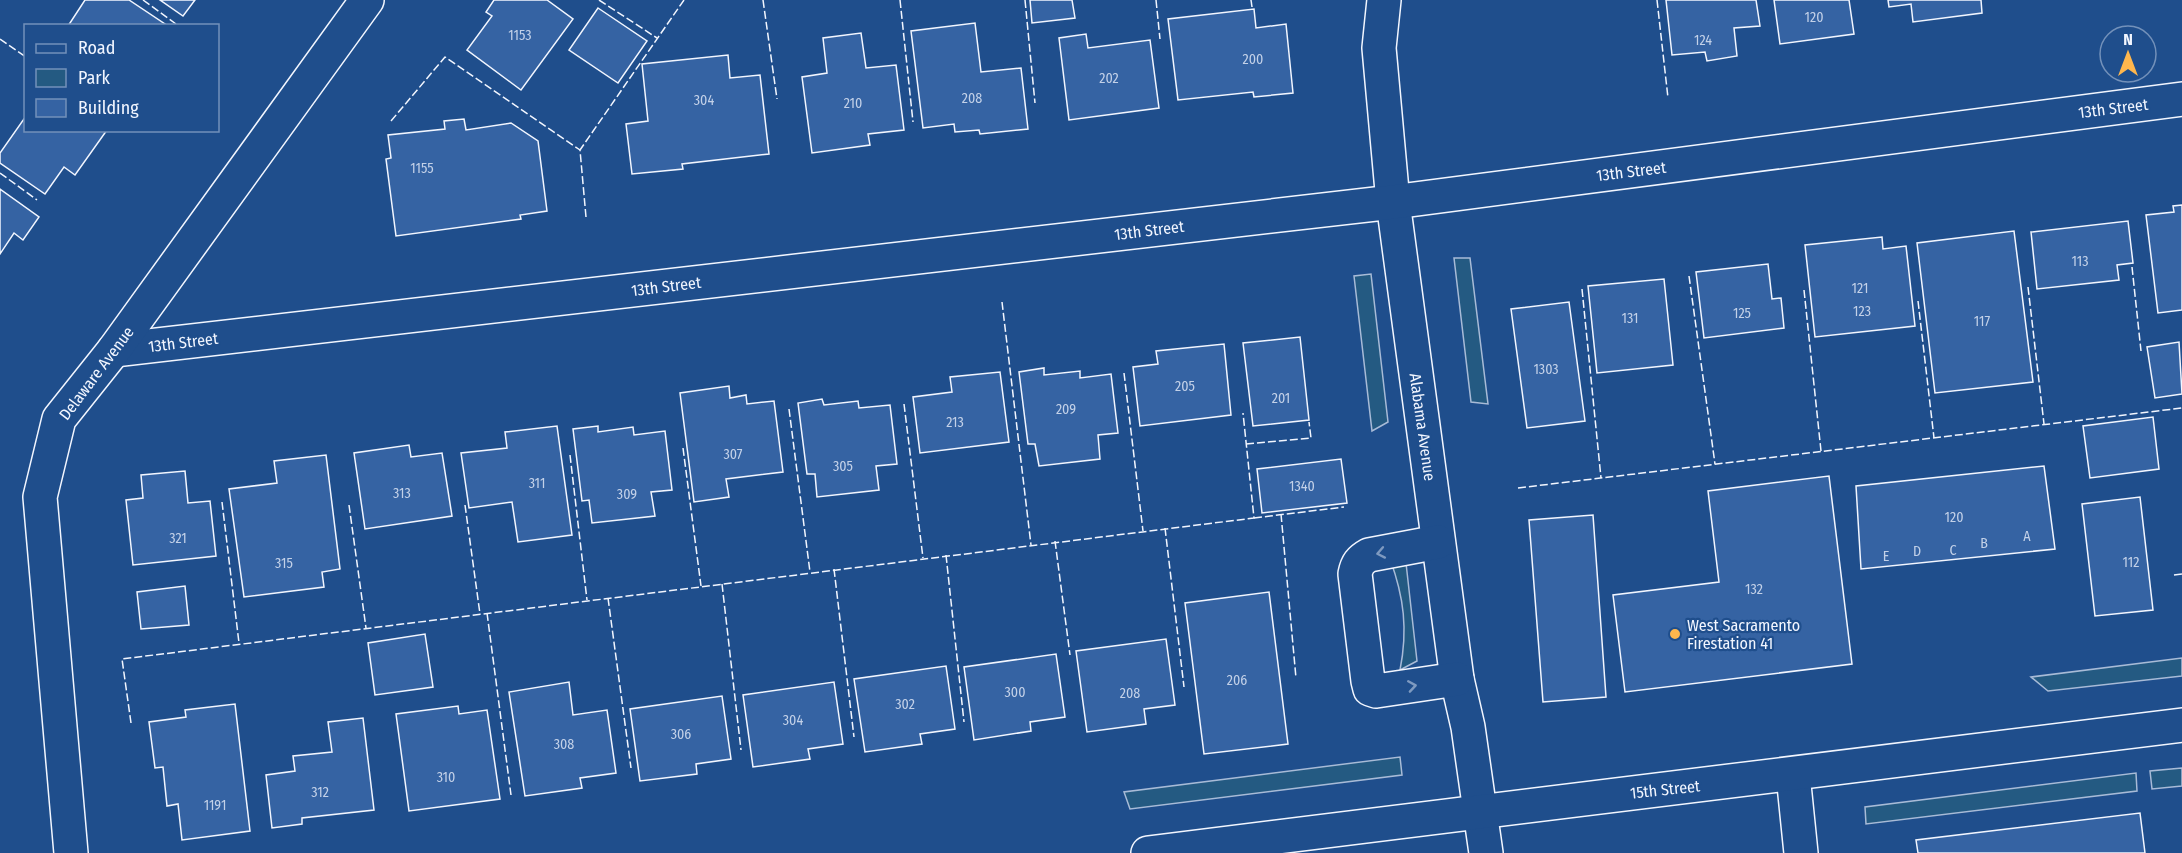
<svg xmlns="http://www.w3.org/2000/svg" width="2182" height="853" viewBox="0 0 2182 853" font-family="'Fira Sans Condensed',sans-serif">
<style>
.green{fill:#245a82;stroke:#a8bbd7;stroke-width:1.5}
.building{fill:#3563a3;stroke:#f2f6ff;stroke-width:1.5}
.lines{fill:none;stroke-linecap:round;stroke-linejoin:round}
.minor-casing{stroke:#f2f6ff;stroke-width:36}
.minor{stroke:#1f4e8c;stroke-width:33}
.fence{stroke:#f2f6ff;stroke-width:1.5;stroke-dasharray:8 3;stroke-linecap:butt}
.oneway{stroke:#7e9ac0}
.poi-dot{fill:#ffb74d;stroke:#1f4e8c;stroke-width:2}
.labels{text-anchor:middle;stroke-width:4.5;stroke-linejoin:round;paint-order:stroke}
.number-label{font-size:14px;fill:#c3d1e8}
.street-label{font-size:16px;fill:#f2f6ff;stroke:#1f4e8c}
.poi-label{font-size:16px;fill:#f2f6ff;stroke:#1f4e8c;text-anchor:start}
</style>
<rect width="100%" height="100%" fill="#1f4e8c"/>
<g class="green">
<path d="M 1454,258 L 1470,258 L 1488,404 L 1471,402 Z"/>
<path d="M 1371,274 L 1388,422 L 1372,431 L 1354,276 Z"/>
<path d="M 1390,559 L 1406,563 L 1417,661 L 1400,670 C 1408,630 1404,597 1390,559 Z"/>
<path d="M 2182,658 L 2182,676 L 2048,691 L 2031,677 Z"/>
<path d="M 1400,757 L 1402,775 L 1130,809 L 1124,792 Z"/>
<path d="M 2182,768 L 2182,786 L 2152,789 L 2150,771 Z"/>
<path d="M 2136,773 L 2137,791 L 1866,824 L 1865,807 Z"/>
</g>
<g class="building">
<path d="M 85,0 L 129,0 L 168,26 L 68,26 Z"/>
<path d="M 160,0 L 195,0 L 183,16 Z"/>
<path d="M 494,0 L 547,0 L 573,19 L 521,90 L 467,50 L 492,16 L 486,12 Z"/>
<path d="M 1030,0 L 1072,0 L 1075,18 L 1032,23 Z"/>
<path d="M 1666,0 L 1756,0 L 1760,26 L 1734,28 L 1737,56 L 1707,61 L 1705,52 L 1672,55 Z"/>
<path d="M 1774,0 L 1849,0 L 1854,34 L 1780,44 Z"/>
<path d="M 1888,0 L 1981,0 L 1982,13 L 1913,22 L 1911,4 L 1889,7 Z"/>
<path d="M 598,8 L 647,41 L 618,83 L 569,50 Z"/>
<path d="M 1254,9 L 1256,28 L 1286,24 L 1293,93 L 1254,97 L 1253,92 L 1178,100 L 1168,19 Z"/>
<path d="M 975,23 L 981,72 L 1021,68 L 1028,129 L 980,134 L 979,130 L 955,132 L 954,124 L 923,128 L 911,31 Z"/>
<path d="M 861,33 L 866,68 L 896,65 L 904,130 L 868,134 L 870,145 L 812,153 L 802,77 L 827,73 L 823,38 Z"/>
<path d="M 1086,34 L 1088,48 L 1150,40 L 1159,108 L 1069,120 L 1059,38 Z"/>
<path d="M 728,55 L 730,78 L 760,75 L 769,154 L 682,164 L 683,169 L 632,174 L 626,124 L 648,121 L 642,64 Z"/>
<path d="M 26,116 L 26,130 L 107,130 L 75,175 L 64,167 L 45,194 L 0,163 L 0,153 Z"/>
<path d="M 464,119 L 466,130 L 511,123 L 538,141 L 547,211 L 520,215 L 521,219 L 396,236 L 386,159 L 391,158 L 388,135 L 445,129 L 444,121 Z"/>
<path d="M 0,189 L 39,217 L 23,240 L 14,233 L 0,254 Z"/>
<path d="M 2182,205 L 2182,310 L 2158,313 L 2146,215 L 2174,212 L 2173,206 Z"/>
<path d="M 2128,221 L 2133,263 L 2117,265 L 2119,280 L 2037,289 L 2031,232 Z"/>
<path d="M 2014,231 L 2033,382 L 1935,393 L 1917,243 Z"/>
<path d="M 1882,237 L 1883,249 L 1906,246 L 1915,326 L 1815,337 L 1805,245 Z"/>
<path d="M 1768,264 L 1772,299 L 1781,298 L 1784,328 L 1704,338 L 1696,272 Z"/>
<path d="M 1664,279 L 1673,365 L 1597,373 L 1588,286 Z"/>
<path d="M 1569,302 L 1585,421 L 1527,428 L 1511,309 Z"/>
<path d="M 1300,337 L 1309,420 L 1253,426 L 1243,343 Z"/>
<path d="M 2179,342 L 2182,394 L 2155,398 L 2147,347 Z"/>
<path d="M 1224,344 L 1231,415 L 1140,426 L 1133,367 L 1158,364 L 1156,351 Z"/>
<path d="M 1044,368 L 1044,375 L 1080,371 L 1080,378 L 1111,374 L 1118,433 L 1098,435 L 1100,459 L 1039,466 L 1035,444 L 1028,444 L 1019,372 Z"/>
<path d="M 1000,372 L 1009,442 L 920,453 L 913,397 L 952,392 L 950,377 Z"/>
<path d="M 729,386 L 730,398 L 746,395 L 747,404 L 774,401 L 783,472 L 726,479 L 729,497 L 694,502 L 680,393 Z"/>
<path d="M 822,399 L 824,405 L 858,401 L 859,408 L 890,405 L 897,464 L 876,466 L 879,490 L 817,497 L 815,474 L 807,474 L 798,403 Z"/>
<path d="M 2153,417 L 2159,469 L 2090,478 L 2083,426 Z"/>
<path d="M 557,426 L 572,535 L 518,542 L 512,502 L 469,508 L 461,453 L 507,448 L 505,432 Z"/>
<path d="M 598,426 L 598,432 L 633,427 L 634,435 L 665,431 L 672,490 L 651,492 L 655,516 L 592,523 L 589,500 L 582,501 L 573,429 Z"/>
<path d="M 409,445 L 411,457 L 442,453 L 452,516 L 365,529 L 354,453 Z"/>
<path d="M 326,455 L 340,569 L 322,572 L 324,587 L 244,597 L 229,489 L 277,483 L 274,461 Z"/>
<path d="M 1341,459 L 1347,503 L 1262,513 L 1257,469 Z"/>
<path d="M 2044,466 L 2055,549 L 1861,569 L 1856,486 Z"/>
<path d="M 185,471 L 188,503 L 210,501 L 216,556 L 133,565 L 126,500 L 143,498 L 141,475 Z"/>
<path d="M 1829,476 L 1852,664 L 1625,692 L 1613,595 L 1719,582 L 1708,491 Z"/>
<path d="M 2140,497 L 2153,610 L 2095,616 L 2082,504 Z"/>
<path d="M 1593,515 L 1606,697 L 1543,702 L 1529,520 Z"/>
<path d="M 185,586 L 189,625 L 141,629 L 137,592 Z"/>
<path d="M 1269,592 L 1288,744 L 1204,754 L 1185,603 Z"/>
<path d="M 425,634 L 433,687 L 375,695 L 368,643 Z"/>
<path d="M 1166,639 L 1175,705 L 1144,709 L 1146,724 L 1087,732 L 1076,651 Z"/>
<path d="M 1056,654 L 1065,717 L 1030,722 L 1031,731 L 974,740 L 964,667 Z"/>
<path d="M 946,666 L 955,729 L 920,734 L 922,744 L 865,752 L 854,679 Z"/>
<path d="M 569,682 L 573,715 L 607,710 L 616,773 L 580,778 L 582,788 L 525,796 L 509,692 Z"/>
<path d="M 834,682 L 843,744 L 808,749 L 810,759 L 753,767 L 743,695 Z"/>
<path d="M 722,696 L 731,759 L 696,764 L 697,774 L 640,781 L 630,709 Z"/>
<path d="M 235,704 L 250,831 L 182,840 L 178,804 L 167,806 L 163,767 L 155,768 L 149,722 L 186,717 L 185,710 Z"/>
<path d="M 458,706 L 459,714 L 487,710 L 500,799 L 409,811 L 396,714 Z"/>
<path d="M 363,718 L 374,810 L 302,818 L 302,824 L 272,828 L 266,775 L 295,771 L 293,756 L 332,752 L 328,722 Z"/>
<path d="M 2140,813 L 2145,853 L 1918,853 L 1916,840 Z"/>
</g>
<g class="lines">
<g class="minor-casing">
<g id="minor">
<path d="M 1384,0 L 1379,48 L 1393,202 L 1457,679 L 1468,727 L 1486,853"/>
<path d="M 114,350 L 1393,202 L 2182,99"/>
<path d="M 1438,542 L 1369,555 C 1360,560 1357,564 1355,574 L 1368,681 L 1370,689 L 1376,691 L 1457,679"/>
<path d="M 1793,775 L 1801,853"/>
<path d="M 71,853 L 40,497 L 59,419 L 114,350 L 367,0"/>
<path d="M 1148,853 C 1493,808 1838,769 2182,725"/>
</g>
</g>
<use href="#minor" class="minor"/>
<g class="fence">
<path d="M 143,0 L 176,24"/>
<path d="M 599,0 L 657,38"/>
<path d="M 763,0 L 777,99"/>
<path d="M 900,0 L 913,122"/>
<path d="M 1025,0 L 1035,103"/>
<path d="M 1156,0 L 1160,39"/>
<path d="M 1251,0 L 1252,7"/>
<path d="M 1657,0 L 1668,98"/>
<path d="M 0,39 L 26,57"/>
<path d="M 391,121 L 445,57 L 580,150"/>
<path d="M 0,173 L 37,200"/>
<path d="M 586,217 L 580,150 L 684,0"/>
<path d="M 2132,267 L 2141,351"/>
<path d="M 1689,276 L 1715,464"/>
<path d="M 2028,287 L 2044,424"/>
<path d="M 1582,289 L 1601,478"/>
<path d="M 1804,290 L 1821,451"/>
<path d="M 1918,301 L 1934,438"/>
<path d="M 1002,302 L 1031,545"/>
<path d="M 1124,373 L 1143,531"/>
<path d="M 904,404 L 923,558"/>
<path d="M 789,409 L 810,572"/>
<path d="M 1246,444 L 1311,438 L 1309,422"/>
<path d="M 683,448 L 701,586"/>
<path d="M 570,455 L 587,600"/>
<path d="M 1518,488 L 2182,408"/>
<path d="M 222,502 L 239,643"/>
<path d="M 349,505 L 366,628"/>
<path d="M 465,505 L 480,614"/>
<path d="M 1281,514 L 1296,678"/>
<path d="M 1254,518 L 1344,507"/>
<path d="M 1165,528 L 1184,687"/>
<path d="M 1055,541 L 1070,655"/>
<path d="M 946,555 L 964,722"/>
<path d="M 834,569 L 854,737"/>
<path d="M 2174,575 L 2182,574"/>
<path d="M 722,584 L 741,750"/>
<path d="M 608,598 L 631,768"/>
<path d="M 487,613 L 511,795"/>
<path d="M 131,723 L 122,659 L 1254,518 L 1243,413"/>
</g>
</g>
<defs><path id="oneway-chevron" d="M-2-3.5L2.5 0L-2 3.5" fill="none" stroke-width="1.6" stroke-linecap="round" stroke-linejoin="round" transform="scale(1.5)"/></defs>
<g class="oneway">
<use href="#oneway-chevron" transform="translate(1381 553) rotate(169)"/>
<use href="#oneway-chevron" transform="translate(1412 686) rotate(-9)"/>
</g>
<circle class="poi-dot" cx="1675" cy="634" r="6"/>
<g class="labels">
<g class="number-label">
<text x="1814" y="22">120</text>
<text x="520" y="40">1153</text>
<text x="1703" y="45">124</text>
<text x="1253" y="64">200</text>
<text x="1109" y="83">202</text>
<text x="972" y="103">208</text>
<text x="704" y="105">304</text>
<text x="853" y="108">210</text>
<text x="422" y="173">1155</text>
<text x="2080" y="266">113</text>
<text x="1860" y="293">121</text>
<text x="1862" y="316">123</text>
<text x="1742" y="318">125</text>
<text x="1630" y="323">131</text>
<text x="1982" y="326">117</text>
<text x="1546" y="374">1303</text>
<text x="1185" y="391">205</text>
<text x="1281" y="403">201</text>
<text x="1066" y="414">209</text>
<text x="955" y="427">213</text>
<text x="733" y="459">307</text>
<text x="843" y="471">305</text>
<text x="537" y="488">311</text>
<text x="1302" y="491">1340</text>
<text x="402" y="498">313</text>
<text x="627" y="499">309</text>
<text x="1954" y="522">120</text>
<text x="2027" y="541">A</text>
<text x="178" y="543">321</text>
<text x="1984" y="548">B</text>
<text x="1953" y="555">C</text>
<text x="1917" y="556">D</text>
<text x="1886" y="561">E</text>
<text x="2131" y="567">112</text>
<text x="284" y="568">315</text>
<text x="1754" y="594">132</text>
<text x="1237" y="685">206</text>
<text x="1015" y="697">300</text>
<text x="1130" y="698">208</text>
<text x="905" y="709">302</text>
<text x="793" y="725">304</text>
<text x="681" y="739">306</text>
<text x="564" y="749">308</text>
<text x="446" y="782">310</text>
<text x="320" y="797">312</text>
<text x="215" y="810">1191</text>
</g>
<g class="street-label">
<text transform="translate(2113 108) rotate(-7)" y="6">13th Street</text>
<text transform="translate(1631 171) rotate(-7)" y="6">13th Street</text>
<text transform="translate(1149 230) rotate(-7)" y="6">13th Street</text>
<text transform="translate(666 286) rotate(-7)" y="6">13th Street</text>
<text transform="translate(183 342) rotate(-7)" y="6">13th Street</text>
<text transform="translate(96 373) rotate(-53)" y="6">Delaware Avenue</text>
<text transform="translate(1423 427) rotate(82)" y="6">Alabama Avenue</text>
<text transform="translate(1665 789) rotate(-6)" y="6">15th Street</text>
</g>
<g class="poi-label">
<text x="1687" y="631">West Sacramento<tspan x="1687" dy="18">Firestation 41</tspan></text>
</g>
</g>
<rect x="24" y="24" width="195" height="108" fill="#1f4e8c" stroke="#7391ba" stroke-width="1.5"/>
<rect x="36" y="44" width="30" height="9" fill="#1f4e8c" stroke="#7391ba" stroke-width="1.5"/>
<text x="78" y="54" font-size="18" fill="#f2f6ff">Road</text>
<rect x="36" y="69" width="30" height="18" fill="#245a82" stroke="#7391ba" stroke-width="1.5"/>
<text x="78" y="84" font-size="18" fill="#f2f6ff">Park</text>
<rect x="36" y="99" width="30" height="18" fill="#3563a3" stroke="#7391ba" stroke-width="1.5"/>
<text x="78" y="114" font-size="18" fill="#f2f6ff">Building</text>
<g transform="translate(2128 54)"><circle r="28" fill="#1f4e8c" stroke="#7391ba" stroke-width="1.5"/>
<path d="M0-4.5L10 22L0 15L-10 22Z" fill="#ffb74d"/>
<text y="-9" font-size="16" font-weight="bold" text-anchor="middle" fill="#f2f6ff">N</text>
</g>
</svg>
